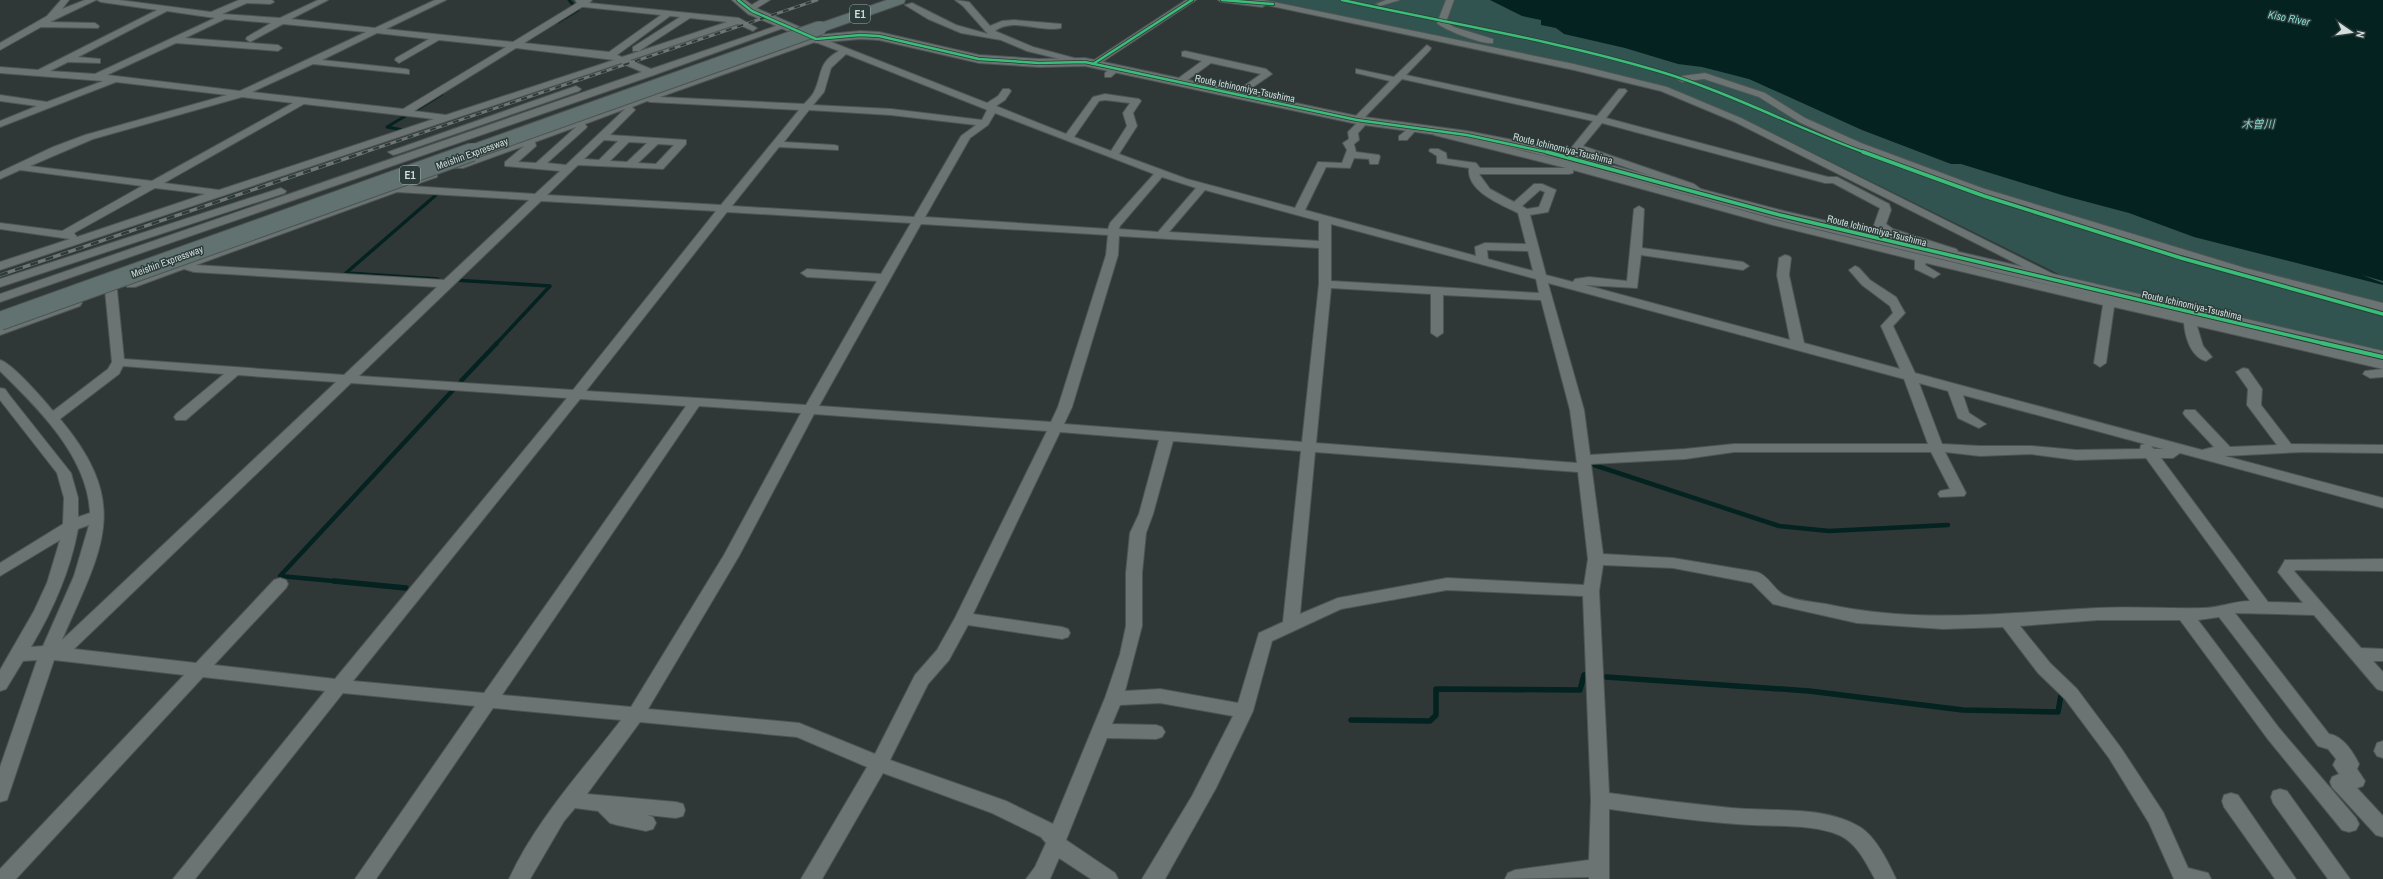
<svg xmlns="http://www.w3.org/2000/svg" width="2383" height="879" viewBox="0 0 2383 879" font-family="'Archivo Narrow','Noto Sans JP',sans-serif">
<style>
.green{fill:#315451}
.water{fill:#042220}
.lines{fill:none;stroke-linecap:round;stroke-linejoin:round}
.stream-far3{stroke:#042220;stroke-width:3}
.stream-far2{stroke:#042220;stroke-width:3.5}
.stream-far1{stroke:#042220;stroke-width:4.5}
.stream{stroke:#042220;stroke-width:5.5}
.street-casing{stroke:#4c5554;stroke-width:2}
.secondary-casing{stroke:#4c5554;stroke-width:2}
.highway-casing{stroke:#4c5554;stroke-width:2}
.street{fill:#6b7472;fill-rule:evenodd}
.secondary{fill:#6b7472;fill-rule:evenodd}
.highway{fill:#617270;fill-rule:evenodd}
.rail-far1-casing{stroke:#6f7675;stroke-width:3}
.rail-casing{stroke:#6f7675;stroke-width:3.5}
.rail-far1{stroke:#2b3c3a;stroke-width:2;stroke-dasharray:6;stroke-linecap:butt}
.rail{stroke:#2b3c3a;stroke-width:2.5;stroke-dasharray:8;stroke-linecap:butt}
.highway-bridge-far1-casing{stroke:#4c5554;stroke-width:16;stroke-linecap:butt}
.highway-bridge-casing{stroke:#4c5554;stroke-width:20;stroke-linecap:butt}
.highway-bridge-far1{stroke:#617270;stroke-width:14}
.highway-bridge{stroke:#617270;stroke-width:18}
.cycleway-far2-casing{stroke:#2b3c3a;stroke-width:4}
.cycleway-far1-casing{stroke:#2b3c3a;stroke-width:5.5}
.cycleway-casing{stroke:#2b3c3a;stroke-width:6}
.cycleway-far2{stroke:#3abd76;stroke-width:2.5}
.cycleway-far1{stroke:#3abd76;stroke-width:3.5}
.cycleway{stroke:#3abd76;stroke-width:4}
.labels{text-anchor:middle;stroke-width:3;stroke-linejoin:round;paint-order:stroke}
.far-street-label{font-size:10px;fill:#d3dddb;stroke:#2b3c3a}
.shield{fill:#2b3c3a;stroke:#a1adab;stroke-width:1}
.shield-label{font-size:11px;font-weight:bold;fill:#d3dddb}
.far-water-label{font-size:11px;font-style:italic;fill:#87d5cd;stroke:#2b3c3a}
</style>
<rect width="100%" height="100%" fill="#2f3837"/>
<path class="green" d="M 1267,0 L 1491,0 L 1535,18 L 1729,73 L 2383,274 L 2383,352 L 2071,280 L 1742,118 L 1668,87 L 1576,64 Z"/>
<path class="water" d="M 1490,0 L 2383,0 L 2383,281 L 2362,275 L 2383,283 L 2383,285 L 2194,237 L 2129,213 L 2065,196 L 1961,164 L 1951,164 L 1862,130 L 1749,79 L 1702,67 L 1678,64 L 1625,48 L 1564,34 L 1556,28 L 1541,25 L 1541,20 L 1522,16 Z"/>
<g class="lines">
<g class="stream-far3">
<path d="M 569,0 L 574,6"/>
<path d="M 558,22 L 578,10"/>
<path d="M 413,112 L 442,94"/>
<path d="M 403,130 L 387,127 L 407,115"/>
</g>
<g class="stream-far2">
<path d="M 436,195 L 346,273 L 438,279"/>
<path d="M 454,280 L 550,286 L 496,344"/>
</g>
<g class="stream-far1">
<path d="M 461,381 L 497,343"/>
<path d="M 1594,465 L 1779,526 L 1829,531 L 1948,525"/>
<path d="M 344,582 L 280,576 L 453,390"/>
</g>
<g class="stream">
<path d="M 334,581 L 406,588"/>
<path d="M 1606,677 L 1809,691 L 1963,710 L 2058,712 L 2061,695"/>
<path d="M 1351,720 L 1430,721 L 1436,715 L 1436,689 L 1580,690 L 1584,675"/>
</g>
<g class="street-casing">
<g id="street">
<path d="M 61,0 L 69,0 L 62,9 L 85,0 L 96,0 L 50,22 L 95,23 L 99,26 L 98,28 L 41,27 L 0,50 L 0,43 L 47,16 Z"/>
<path d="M 97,0 L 119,0 L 211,12 L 239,0 L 272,0 L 274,2 L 270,4 L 247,3 L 222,14 L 280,18 L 318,0 L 328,0 L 291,19 L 375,28 L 435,0 L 446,0 L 386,29 L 513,42 L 577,3 L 575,0 L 592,0 L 589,3 L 739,18 L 757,28 L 753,31 L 738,24 L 630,60 L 651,69 L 782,24 L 789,26 L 654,75 L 0,302 L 0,294 L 642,72 L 621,63 L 0,270 L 0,262 L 70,239 L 0,229 L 0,223 L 62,231 L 142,186 L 20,170 L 0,179 L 0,172 L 53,147 L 85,135 L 227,95 L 116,82 L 0,127 L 0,121 L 37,106 L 0,101 L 0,95 L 47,102 L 103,81 L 0,73 L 0,67 L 38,70 L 157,10 L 101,2 ZM 582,7 L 584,7 L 661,15 L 609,52 L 524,43 ZM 167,11 L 215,18 L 95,74 L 50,71 L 68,62 L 100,63 L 100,59 L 78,57 ZM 670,16 L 680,17 L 633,47 L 633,51 L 639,51 L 690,18 L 727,22 L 622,57 L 617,55 ZM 225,19 L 271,23 L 247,37 L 246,39 L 250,42 L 283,24 L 366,32 L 240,91 L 107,75 L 176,43 L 278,51 L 282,48 L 278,45 L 185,38 ZM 377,33 L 429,39 L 396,58 L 395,60 L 399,63 L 439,40 L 506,47 L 403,109 L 252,92 L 313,64 L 409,74 L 409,70 L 406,69 L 322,60 ZM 516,48 L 614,60 L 446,115 L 414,111 ZM 242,97 L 293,103 L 152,181 L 30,166 L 93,139 ZM 304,104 L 434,119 L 219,190 L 164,183 ZM 155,188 L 205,194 L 77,237 L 74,233 Z"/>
<path d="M 760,0 L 770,0 L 752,11 L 745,9 Z"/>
<path d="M 955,0 L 969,2 L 990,26 L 1002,21 L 1014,20 L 1061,24 L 1061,28 C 1039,33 1014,17 995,31 L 1033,47 L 1089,62 L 1085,65 L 1027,51 L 1001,40 L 961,33 L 928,19 L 905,5 L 912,3 L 956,25 L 988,34 L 963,6 Z"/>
<path d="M 1186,0 L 1196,0 L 1096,66 L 1088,64 Z"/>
<path d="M 1218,0 L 1264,0 L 1574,64 L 1667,87 L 1741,118 L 2065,280 L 2059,284 L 2055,283 L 1735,122 L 1661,91 L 1574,70 L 1266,5 L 1262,7 L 1222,2 Z"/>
<path d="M 1386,0 L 1400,0 L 1380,6 L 1376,4 Z"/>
<path d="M 1446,0 L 1454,0 L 1446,22 L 1454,27 L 1493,39 L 1493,43 C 1483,45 1444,30 1437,23 Z"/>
<path d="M 816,36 L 987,103 L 998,96 L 1003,89 L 1009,89 L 1011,91 L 1005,100 L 996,106 L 1066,134 L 1093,97 L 1105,94 L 1139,99 L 1141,101 L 1133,113 L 1137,126 L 1119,154 L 1187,179 L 1295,208 L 1318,162 L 1342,163 L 1347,150 L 1343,143 L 1349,139 L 1348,132 L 1357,123 L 1352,120 L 1390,81 L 1356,73 L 1356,69 L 1394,77 L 1427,45 L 1431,48 L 1430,50 L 1406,75 L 1597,116 L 1619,89 L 1625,89 L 1627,91 L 1606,118 L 1828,177 L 1837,177 L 1889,204 L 1891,210 L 1886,224 L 1893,229 L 1956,249 L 1958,251 L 1952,254 L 1885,233 L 1874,225 L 1880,208 L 1833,183 L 1825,183 L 1602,123 L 1583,146 L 1694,184 L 1706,193 L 1701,196 L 1686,188 L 1573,149 L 1572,147 L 1593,121 L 1402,79 L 1364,118 L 1369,121 L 1358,133 L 1359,140 L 1354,144 L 1356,152 L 1379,155 L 1380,157 L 1378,164 L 1370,164 L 1369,159 L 1354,158 L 1350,168 L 1326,167 L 1305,210 L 1476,256 L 1475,247 L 1485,243 L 1526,244 L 1518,213 C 1500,204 1466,191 1469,168 L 1437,163 L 1437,156 L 1429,151 L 1430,149 L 1438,149 L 1446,153 L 1447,159 L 1476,163 L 1480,168 L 1566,168 L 1434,135 L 1434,131 L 1438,130 L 1568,162 L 1780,221 L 1997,273 L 2383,361 L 2383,369 L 2197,326 L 2203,346 L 2212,357 L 2206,361 C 2191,357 2185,337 2184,323 L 2114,307 L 2106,363 L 2100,367 L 2094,363 L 2103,305 L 1926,263 L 1925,265 L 1940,274 L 1934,278 L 1915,269 L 1915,260 L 1773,225 L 1573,170 L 1573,173 L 1569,174 L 1479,174 L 1490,189 L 1514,202 L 1534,184 L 1542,184 L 1556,190 L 1548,212 L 1530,215 L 1546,275 L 1573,282 L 1575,279 L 1589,277 L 1627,281 L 1634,209 L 1639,206 L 1644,209 L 1642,248 L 1743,262 L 1749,266 L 1743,270 L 1641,255 L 1637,288 L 1585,285 L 1790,340 L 1777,275 L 1779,258 L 1785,255 L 1789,256 L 1791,258 L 1789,275 L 1804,343 L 1900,369 L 1881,326 L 1893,313 L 1890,306 L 1862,285 L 1849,270 L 1855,266 L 1859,268 L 1870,280 L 1896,297 L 1905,313 L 1893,326 L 1915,373 L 2202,450 L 2214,447 L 2185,416 L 2183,413 L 2185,410 L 2195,410 L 2230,447 L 2277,445 L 2247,405 L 2248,389 L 2236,372 L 2243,368 L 2248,369 L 2262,389 L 2261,405 L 2291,444 L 2383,445 L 2383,453 L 2303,452 L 2225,456 L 2383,498 L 2383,508 L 2180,453 L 2173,458 L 2161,458 L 2268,602 L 2303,603 L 2278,572 L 2285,560 L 2383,559 L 2383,571 L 2296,570 L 2294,571 L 2361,648 L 2383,649 L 2383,661 L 2373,661 L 2383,672 L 2383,691 L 2377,689 L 2314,615 L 2235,613 L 2329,734 C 2343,736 2353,752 2359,764 L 2357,769 L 2365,781 L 2363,786 L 2357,788 L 2383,816 L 2383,837 L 2376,835 L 2332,787 L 2330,782 L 2332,777 L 2339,774 L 2333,765 L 2336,759 L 2328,749 L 2318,746 L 2219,617 L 2198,620 L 2279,728 L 2356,818 L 2359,824 L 2356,830 L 2349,832 L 2342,830 L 2267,738 L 2180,620 L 2098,620 L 2020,626 L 2050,663 L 2077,689 L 2121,748 L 2163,812 L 2188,868 L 2208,873 L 2211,879 L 2174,879 L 2149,823 L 2109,758 L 2065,699 L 2038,673 L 2003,627 L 1943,629 L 1857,623 L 1773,604 L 1752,583 L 1673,568 L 1603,565 L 1599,591 L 1609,793 C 1650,799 1691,804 1732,808 C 1774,812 1823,805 1860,827 C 1876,837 1888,862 1896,879 L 1875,879 C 1866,863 1857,843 1839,835 C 1811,823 1767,827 1737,824 C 1694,821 1652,815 1609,809 L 1609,879 L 1589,879 L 1589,877 L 1505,879 L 1508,873 L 1515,870 L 1589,860 L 1591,800 L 1583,596 L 1447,590 L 1341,609 L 1272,641 L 1253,711 L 1216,788 L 1165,879 L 1142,879 L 1192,796 L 1233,716 L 1160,703 L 1120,705 L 1112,724 L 1156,725 L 1162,727 L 1165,732 L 1162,737 L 1156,739 L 1107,738 L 1066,840 L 1115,873 L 1118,879 L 1091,879 L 1059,858 L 1050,879 L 1026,879 L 1035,867 L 1046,843 L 1041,837 L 992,813 L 883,773 L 822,879 L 801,879 L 867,767 L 797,737 L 640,722 L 587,794 L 676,802 L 683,804 L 685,810 L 683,816 L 676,818 L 647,815 L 653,817 L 656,823 L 653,829 L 646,831 L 617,825 L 610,823 L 598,811 L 575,808 L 564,821 L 530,879 L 509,879 C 536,820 582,771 621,720 L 493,708 L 376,879 L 355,879 L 475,706 L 343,693 L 195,879 L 173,879 L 325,691 L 203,677 L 16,879 L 0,879 L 0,869 L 184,675 L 54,660 L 9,794 L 7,800 L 0,802 L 0,767 L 37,660 L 23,661 L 6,689 L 0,691 L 0,670 L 34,611 L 47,583 L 60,540 L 0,576 L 0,563 L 63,524 L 64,498 L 57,473 L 0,400 L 0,388 L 5,389 L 10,396 L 71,473 L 78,498 L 78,517 L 90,513 C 88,457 38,408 0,371 L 0,360 C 12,363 44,400 53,411 L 108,369 L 112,362 L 105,290 L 111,286 L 117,290 L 124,359 L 344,375 L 437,287 L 194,272 L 184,269 L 135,287 L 127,287 L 125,284 L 127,281 L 433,172 L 437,173 L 437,177 L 411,186 L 535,194 L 560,171 L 505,166 L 505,162 L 524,146 L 463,168 L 455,168 L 454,166 L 802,39 ZM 815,42 L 839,51 C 817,63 823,74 814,92 C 812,96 807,101 804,104 L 660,97 ZM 846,54 L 985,109 L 987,110 L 982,120 L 891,109 L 813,105 L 824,92 L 831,68 ZM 1105,100 L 1130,103 L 1123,113 L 1127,126 L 1111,151 L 1074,137 L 1099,101 ZM 647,101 L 650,102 L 799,110 L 721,205 L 547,195 L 578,165 L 663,169 L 686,144 L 686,140 L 610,135 L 635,110 L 632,107 ZM 625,109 L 566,165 L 547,163 L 585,129 L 587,127 L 585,124 ZM 809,110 L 891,115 L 976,125 L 961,136 L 914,217 L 732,206 L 779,147 L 838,150 L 838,146 L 834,145 L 784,142 ZM 995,113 L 1154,174 L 1110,223 L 1108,229 L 925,217 L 970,138 L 988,125 ZM 576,127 L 536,163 L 518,162 L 536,146 L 535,142 ZM 604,140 L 618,141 L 599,160 L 584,159 ZM 629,142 L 647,143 L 627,162 L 610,161 ZM 658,144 L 674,145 L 656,164 L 638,163 ZM 1162,177 L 1196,188 L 1158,232 L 1119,229 L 1120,226 ZM 1205,190 L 1319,221 L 1319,241 L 1169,232 ZM 1540,190 L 1545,192 L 1539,207 L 1527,209 L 1522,206 ZM 397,192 L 529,200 L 444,280 L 196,265 ZM 541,201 L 716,211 L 573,390 L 359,376 ZM 727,212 L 911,223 L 881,274 L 807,269 L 801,273 L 807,277 L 877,281 L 806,405 L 586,391 ZM 921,224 L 1108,235 L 1106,255 L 1058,407 L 1051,422 L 819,406 ZM 1331,224 L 1536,279 L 1539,293 L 1331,281 ZM 1119,236 L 1319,248 L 1319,284 L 1302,442 L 1064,424 L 1072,407 L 1118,255 ZM 1487,250 L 1528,251 L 1533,271 L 1488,259 ZM 1548,283 L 1904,379 L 1928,444 L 1734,444 L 1685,449 L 1590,455 L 1584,410 ZM 1331,288 L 1431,294 L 1431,333 L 1437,337 L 1443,333 L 1443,295 L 1541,300 L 1570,410 L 1577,463 L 1316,443 ZM 123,366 L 224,374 L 176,414 L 174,417 L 176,420 L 186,420 L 238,375 L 336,382 L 62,640 C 101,549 133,506 60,419 L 119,374 ZM 351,383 L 567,398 L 335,679 L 214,665 L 286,588 L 288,584 L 286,580 L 280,578 L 274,580 L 196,663 L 74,649 ZM 1919,383 L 1948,391 L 1958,418 L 1979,428 L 1986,424 L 1969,413 L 1963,395 L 2145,444 L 2141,445 L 2140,449 L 2076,450 L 2031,446 L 1980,446 L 1942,444 ZM 580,399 L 686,406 L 484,693 L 353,681 ZM 699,406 L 801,413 L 724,555 L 631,707 L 502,695 ZM 814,414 L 1047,431 L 955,618 L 937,650 L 915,675 L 875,754 L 799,723 L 648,709 L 739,556 ZM 1060,432 L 1159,440 L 1139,514 L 1130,533 L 1126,573 L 1126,626 L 1120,654 L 1105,698 L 1053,824 L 1006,801 L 890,760 L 928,684 L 949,660 L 968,625 L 1062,639 L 1068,637 L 1070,633 L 1068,629 L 1062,627 L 973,614 ZM 1173,441 L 1301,451 L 1283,622 L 1259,633 L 1238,703 L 1160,689 L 1125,691 L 1142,626 L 1142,573 L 1146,533 L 1153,514 ZM 2151,446 L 2163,449 L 2154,449 ZM 1315,452 L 1578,472 L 1588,559 L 1584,585 L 1447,578 L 1338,598 L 1300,614 ZM 1734,452 L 1931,452 L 1950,489 L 1940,491 L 1938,494 L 1940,497 L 1964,496 L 1966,493 L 1945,452 L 1980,456 L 2031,454 L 2076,460 L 2146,458 L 2250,601 C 2234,601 2219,608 2203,608 C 2168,609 2132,606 2097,608 C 2006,613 1916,624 1826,604 C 1813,602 1796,601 1784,595 C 1774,590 1769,576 1757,572 L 1673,558 L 1603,554 L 1591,464 L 1685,459 ZM 89,525 L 74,576 L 43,646 L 31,647 C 53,610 70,572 78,529 Z"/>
<path d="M 1185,51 L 1266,69 L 1272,74 L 1237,98 L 1234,97 L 1234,93 L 1261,74 L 1211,63 L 1182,84 L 1176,84 L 1176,80 L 1202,61 L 1182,56 L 1182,52 Z"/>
<path d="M 1113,66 L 1121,68 L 1111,77 L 1105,77 L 1105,73 Z"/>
<path d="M 1705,73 L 1765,93 L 1805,118 L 1861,143 L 1982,188 L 2245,268 L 2383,303 L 2383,311 L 2237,272 L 1974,192 L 1853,147 L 1799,122 L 1759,97 L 1704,79 L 1682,82 L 1677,79 L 1682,76 Z"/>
<path d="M 576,86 L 581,89 L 579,91 L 397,154 L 393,155 L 388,152 Z"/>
<path d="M 1413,125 L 1416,126 L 1416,130 L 1407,140 L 1399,140 L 1399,136 Z"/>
<path d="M 281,188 L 286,191 L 285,193 L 0,287 L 0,279 Z"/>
<path d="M 76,299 L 82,303 L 80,306 L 0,335 L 0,327 Z"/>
<path d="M 2383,369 L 2383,377 L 2370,378 L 2363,374 L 2365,371 Z"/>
<path d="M 2383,741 L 2383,758 L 2377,756 L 2374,751 L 2377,743 Z"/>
<path d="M 2280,789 L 2287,791 L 2350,879 L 2328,879 L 2273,803 L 2271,797 L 2273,791 Z"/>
<path d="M 2231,793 L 2238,795 L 2296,879 L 2275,879 L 2224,807 L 2222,801 L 2224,795 Z"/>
</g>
</g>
<g class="secondary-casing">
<path id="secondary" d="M 732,0 L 745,0 L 756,8 L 818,35 L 860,31 L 879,32 L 979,55 L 1039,59 L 1085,58 L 1357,116 L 1467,131 L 1528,143 L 1784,211 L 2383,351 L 2383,363 L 2070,290 L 1780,220 L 1526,151 L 1467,139 L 1357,124 L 1085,66 L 1039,67 L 979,63 L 879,40 L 860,39 L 816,43 L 748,14 Z"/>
</g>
<g class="highway-casing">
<path id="highway" d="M 887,0 L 905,0 L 904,3 L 825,31 L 820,32 L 813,28 L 815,25 Z"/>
</g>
<use href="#street" class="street"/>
<use href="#secondary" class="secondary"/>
<use href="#highway" class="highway"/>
<g class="rail-far1-casing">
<path id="rail-far1" d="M 362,153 L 817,0"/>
</g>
<g class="rail-casing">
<path id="rail" d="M 0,275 L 365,152"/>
</g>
<use href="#rail-far1" class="rail-far1"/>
<use href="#rail" class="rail"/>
<g class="highway-bridge-far1-casing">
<path id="highway-bridge-far1" d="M 469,153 L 820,28"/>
</g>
<g class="highway-bridge-casing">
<path id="highway-bridge" d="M 0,321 L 472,152"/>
</g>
<use href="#highway-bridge-far1" class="highway-bridge-far1"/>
<use href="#highway-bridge" class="highway-bridge"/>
<g class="cycleway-far2-casing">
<g id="cycleway-far2">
<path d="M 738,0 L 752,11 L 816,39 L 860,35 L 879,36 L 979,59 L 1039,63 L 1085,62 L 1357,120 L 1467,135 L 1551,153"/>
<path d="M 1222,0 L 1273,4"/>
<path d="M 1342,0 C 1447,23 1554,40 1658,71 C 1729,92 1796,128 1866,153"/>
<path d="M 1093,64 L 1192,0"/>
</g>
</g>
<g class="cycleway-far1-casing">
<g id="cycleway-far1">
<path d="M 1547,152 L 1780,215 L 2326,344"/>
<path d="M 1863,152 L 1984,196 L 2181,258 L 2383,314"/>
</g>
</g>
<g class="cycleway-casing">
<path id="cycleway" d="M 2322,343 L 2383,357"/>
</g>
<use href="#cycleway-far2" class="cycleway-far2"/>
<use href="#cycleway-far1" class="cycleway-far1"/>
<use href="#cycleway" class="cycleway"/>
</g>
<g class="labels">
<g class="far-street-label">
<text transform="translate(1245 88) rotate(12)" y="4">Route Ichinomiya-Tsushima</text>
<text transform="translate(1563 148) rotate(14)" y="4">Route Ichinomiya-Tsushima</text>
<text transform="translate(472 153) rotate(-20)" y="4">Meishin Expressway</text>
<text transform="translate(1877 230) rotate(14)" y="4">Route Ichinomiya-Tsushima</text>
<text transform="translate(167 261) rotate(-20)" y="4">Meishin Expressway</text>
<text transform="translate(2192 305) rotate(13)" y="4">Route Ichinomiya-Tsushima</text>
</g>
<g class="shield">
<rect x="850" y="5" width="20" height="18" rx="3"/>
<rect x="400" y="166" width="20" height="18" rx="3"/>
</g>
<g class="shield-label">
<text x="860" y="18">E1</text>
<text x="410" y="179">E1</text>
</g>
<g class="far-water-label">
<text transform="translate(2289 18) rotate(11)" y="4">Kiso River</text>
<text x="2258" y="128">木曽川</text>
</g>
</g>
<g transform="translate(2351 32) rotate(103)" stroke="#2b3c3a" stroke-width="3" paint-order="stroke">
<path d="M0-3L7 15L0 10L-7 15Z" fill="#d3dddb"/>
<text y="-6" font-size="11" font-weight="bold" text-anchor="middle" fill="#d3dddb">N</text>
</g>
</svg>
